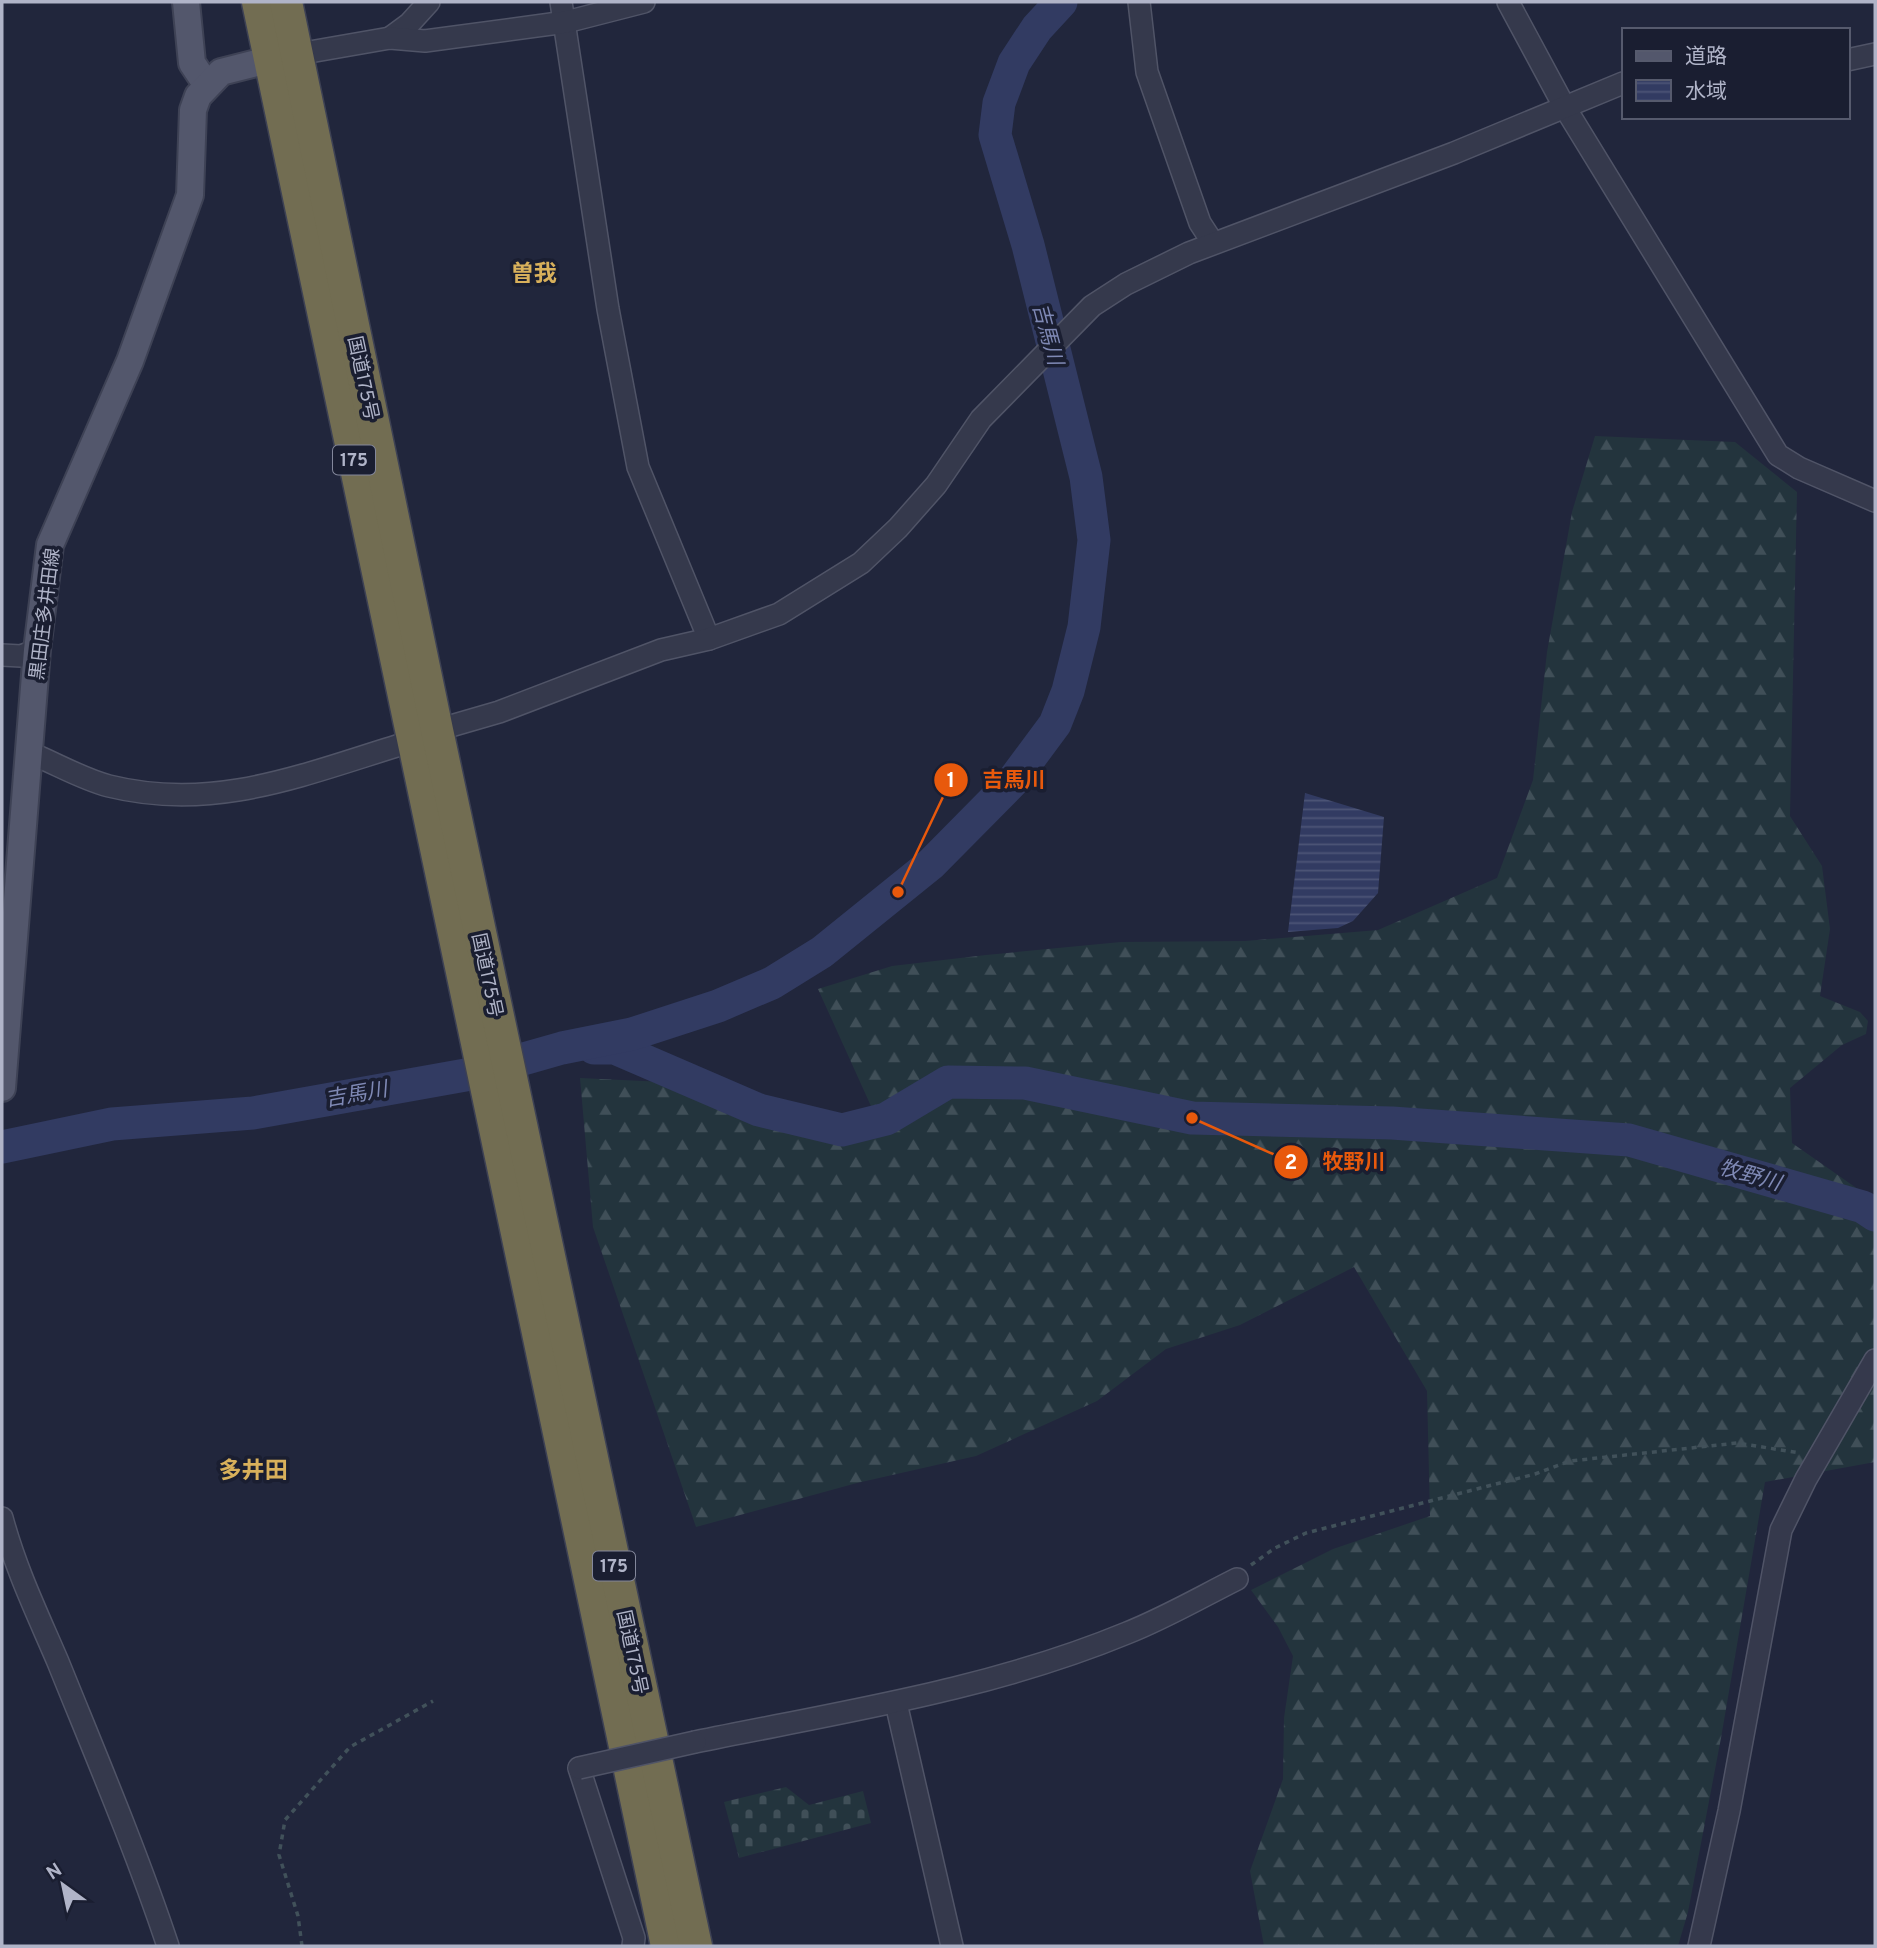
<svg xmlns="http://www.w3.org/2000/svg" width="1877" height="1948" viewBox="0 0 1877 1948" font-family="Overpass,'Noto Sans JP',sans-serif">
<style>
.forest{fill:url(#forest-firs)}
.cemetery{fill:url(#cemetery-stones)}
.water{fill:url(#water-rules)}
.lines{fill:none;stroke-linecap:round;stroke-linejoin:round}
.river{stroke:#323b62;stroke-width:33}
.minor-casing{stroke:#505467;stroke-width:24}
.major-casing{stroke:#3e4255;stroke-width:30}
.highway-casing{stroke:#3d4154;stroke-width:35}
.path{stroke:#41515a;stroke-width:3.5;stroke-dasharray:5 5;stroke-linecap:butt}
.minor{stroke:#35394c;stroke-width:21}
.major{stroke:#53576c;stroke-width:26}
.highway{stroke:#726d52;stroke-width:32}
.minor-bridge-casing{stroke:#505467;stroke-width:24;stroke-linecap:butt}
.minor-bridge{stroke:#35394c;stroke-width:21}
.labels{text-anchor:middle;stroke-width:7;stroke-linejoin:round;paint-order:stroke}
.shield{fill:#1a1e31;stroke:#83879b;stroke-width:2}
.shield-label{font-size:18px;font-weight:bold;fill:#b0b4c8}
.street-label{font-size:19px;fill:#b0b4c8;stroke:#1a1e31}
.water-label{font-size:21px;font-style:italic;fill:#7f89b5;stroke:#1a1e31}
.quarter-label{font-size:23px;font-weight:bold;fill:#d8b05b;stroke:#1a1e31}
.leader{fill:none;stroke:#e8590c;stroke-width:2.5}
.callout-dot{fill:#e8590c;stroke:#1a1e31;stroke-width:2.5}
.mark-label{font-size:21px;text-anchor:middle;font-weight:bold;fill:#fff}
.callout-label{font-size:21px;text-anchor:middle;font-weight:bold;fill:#e8590c;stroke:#1a1e31;stroke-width:7;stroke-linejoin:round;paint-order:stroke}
</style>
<defs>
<pattern id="forest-firs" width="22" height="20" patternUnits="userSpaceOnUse" patternTransform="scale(1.75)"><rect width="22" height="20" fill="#23343d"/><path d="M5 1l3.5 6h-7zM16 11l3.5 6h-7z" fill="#404f58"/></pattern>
<pattern id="cemetery-stones" width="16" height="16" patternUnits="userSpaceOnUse" patternTransform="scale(1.75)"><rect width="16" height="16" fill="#23343d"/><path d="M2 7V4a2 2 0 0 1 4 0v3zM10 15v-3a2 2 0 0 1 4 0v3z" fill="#404f58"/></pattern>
<pattern id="water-rules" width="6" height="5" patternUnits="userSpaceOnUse" patternTransform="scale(1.75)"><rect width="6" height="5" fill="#323b62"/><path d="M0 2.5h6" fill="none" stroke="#4d5577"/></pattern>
</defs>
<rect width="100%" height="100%" fill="#21263c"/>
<path class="forest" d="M 1595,436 L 1735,442 L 1797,492 L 1790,816 L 1822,866 L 1830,929 L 1820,996 L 1860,1012 L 1868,1021 L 1866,1034 L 1842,1045 L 1790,1088 L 1792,1143 L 1875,1201 L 1875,1462 L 1765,1482 L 1721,1738 L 1688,1912 L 1678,1946 L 1264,1946 L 1250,1871 L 1283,1779 L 1284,1718 L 1293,1656 L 1278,1627 L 1251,1590 L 1333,1549 L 1430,1516 L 1427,1391 L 1354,1267 L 1240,1325 L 1166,1349 L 1097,1401 L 976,1456 L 857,1483 L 696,1527 L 593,1227 L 580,1078 L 706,1084 L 796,1120 L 880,1126 L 818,989 L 892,966 L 986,955 L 1121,942 L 1245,941 L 1378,930 L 1497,878 L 1533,780 L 1547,652 L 1572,512 Z"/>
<path class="cemetery" d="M 786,1787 L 809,1805 L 863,1791 L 871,1823 L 739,1858 L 724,1802 Z"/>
<path class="water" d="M 1305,793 L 1384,817 L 1378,893 L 1353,921 L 1338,928 L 1288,932 Z"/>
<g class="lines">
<g class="river">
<path d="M 594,1048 L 615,1048 L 759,1110 L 842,1130 L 886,1119 L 948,1082 L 1025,1083 L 1192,1118 L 1392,1123 L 1629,1140 L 1863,1207 L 1875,1215"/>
<path d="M 2,1147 L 112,1124 L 253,1113 L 471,1074 L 562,1048 L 632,1034 L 718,1006 L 772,983 L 822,952 L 931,864 L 1012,782 L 1055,724 L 1068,691 L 1084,627 L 1094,540 L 1086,477 L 1028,245 L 995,135 L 999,103 L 1014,63 L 1037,28 L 1061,2"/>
</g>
<g class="minor-casing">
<g id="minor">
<path d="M 561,2 L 608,309 L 638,467 L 709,639"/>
<path d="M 1139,2 L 1147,72 L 1200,223 L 1213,243"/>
<path d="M 1508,2 L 1564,106 L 1778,455 L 1799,468 L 1875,501"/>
<path d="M 390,38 L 409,24 L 429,2"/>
<path d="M 298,54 L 390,38 L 425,41 L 566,22 L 644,2"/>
<path d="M 1847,60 L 1875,54"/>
<path d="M 2,655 L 21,656 L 37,650"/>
<path d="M 437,730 L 499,712 L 661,650 L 709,639 L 779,614 L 861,563 L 898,528 L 936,485 L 981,419 L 1092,306 L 1126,284 L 1189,253 L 1454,153 L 1623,83"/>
<path d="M 30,753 C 55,763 82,779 109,786 C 218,813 309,772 413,741"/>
<path d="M 2,1518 C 16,1570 37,1613 58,1662 C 96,1756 136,1850 168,1946"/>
<path d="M 896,1703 L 952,1946"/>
<path d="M 695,1742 C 841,1712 989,1690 1127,1633 C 1165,1618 1201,1597 1237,1579"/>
<path d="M 579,1768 L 634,1938 L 633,1946"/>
<path d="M 1699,1946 L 1729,1811 L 1781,1530 L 1806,1479 L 1875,1360"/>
</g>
</g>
<g class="major-casing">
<g id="major">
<path d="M 186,2 L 192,63 L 206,84"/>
<path d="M 2,1088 L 37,650 L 50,545 L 130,361 L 190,195 L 193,110 L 198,96 L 221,72 L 288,55"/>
</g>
</g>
<g class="highway-casing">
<g id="highway">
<path d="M 258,2 L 667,1946"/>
<path d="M 286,2 L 437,730 L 696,1946"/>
</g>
</g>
<g class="path">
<path d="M 1251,1565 L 1275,1548 L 1306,1533 L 1535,1474 L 1570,1461 L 1737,1443 L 1800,1453"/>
<path d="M 302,1946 L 298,1916 L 279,1855 L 285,1820 L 350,1747 L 433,1701"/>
</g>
<use href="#minor" class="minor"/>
<use href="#major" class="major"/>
<use href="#highway" class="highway"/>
<g class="minor-bridge-casing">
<path id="minor-bridge" d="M 579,1768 L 695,1742"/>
</g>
<use href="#minor-bridge" class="minor-bridge"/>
</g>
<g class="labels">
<g class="shield">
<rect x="333" y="445.5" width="42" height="29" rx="5"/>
<rect x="593" y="1551.5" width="42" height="29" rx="5"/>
</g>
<g class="shield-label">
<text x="354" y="466">175</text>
<text x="614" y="1572">175</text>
</g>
<g class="street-label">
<text transform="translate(364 378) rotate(78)" y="7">国道175号</text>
<text transform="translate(44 614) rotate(-83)" y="7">黒田庄多井田線</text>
<text transform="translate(488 975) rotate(78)" y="7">国道175号</text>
<text transform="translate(633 1652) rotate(78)" y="7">国道175号</text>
</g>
<g class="water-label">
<text transform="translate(1048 334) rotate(75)" y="7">吉馬川</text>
<text transform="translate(356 1094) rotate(-10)" y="7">吉馬川</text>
<text transform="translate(1750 1175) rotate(16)" y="7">牧野川</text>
</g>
<g class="quarter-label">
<text x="534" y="281">曽我</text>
<text x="253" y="1478">多井田</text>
</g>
</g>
<path class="leader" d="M898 892L951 780M1192 1118L1291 1162"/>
<g class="callout-dot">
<circle cx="898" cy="892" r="7"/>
<circle cx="1192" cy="1118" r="7"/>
<circle cx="951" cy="780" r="18"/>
<circle cx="1291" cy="1162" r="18"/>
</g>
<g class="mark-label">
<text x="951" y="787">1</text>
<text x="1291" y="1169">2</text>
</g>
<g class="callout-label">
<text x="1014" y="787">吉馬川</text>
<text x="1354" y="1169">牧野川</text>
</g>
<rect width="1877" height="1948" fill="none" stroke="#b0b4c8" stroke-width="7"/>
<rect x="1622" y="28" width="228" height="91" fill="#1a1e31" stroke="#565a6d" stroke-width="2"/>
<rect x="1636" y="51" width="35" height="10" fill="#53576c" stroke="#565a6d" stroke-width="2"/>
<text x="1685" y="63" font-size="21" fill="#b0b4c8">道路</text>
<rect x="1636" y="80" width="35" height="21" fill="url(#water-rules)" stroke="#565a6d" stroke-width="2"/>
<text x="1685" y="98" font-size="21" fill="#b0b4c8">水域</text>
<g transform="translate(63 1885) rotate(327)" stroke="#1a1e31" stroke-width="5" paint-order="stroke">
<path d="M0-5L12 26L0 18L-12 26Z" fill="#b0b4c8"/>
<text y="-10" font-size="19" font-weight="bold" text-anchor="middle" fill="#b0b4c8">N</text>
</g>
</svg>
